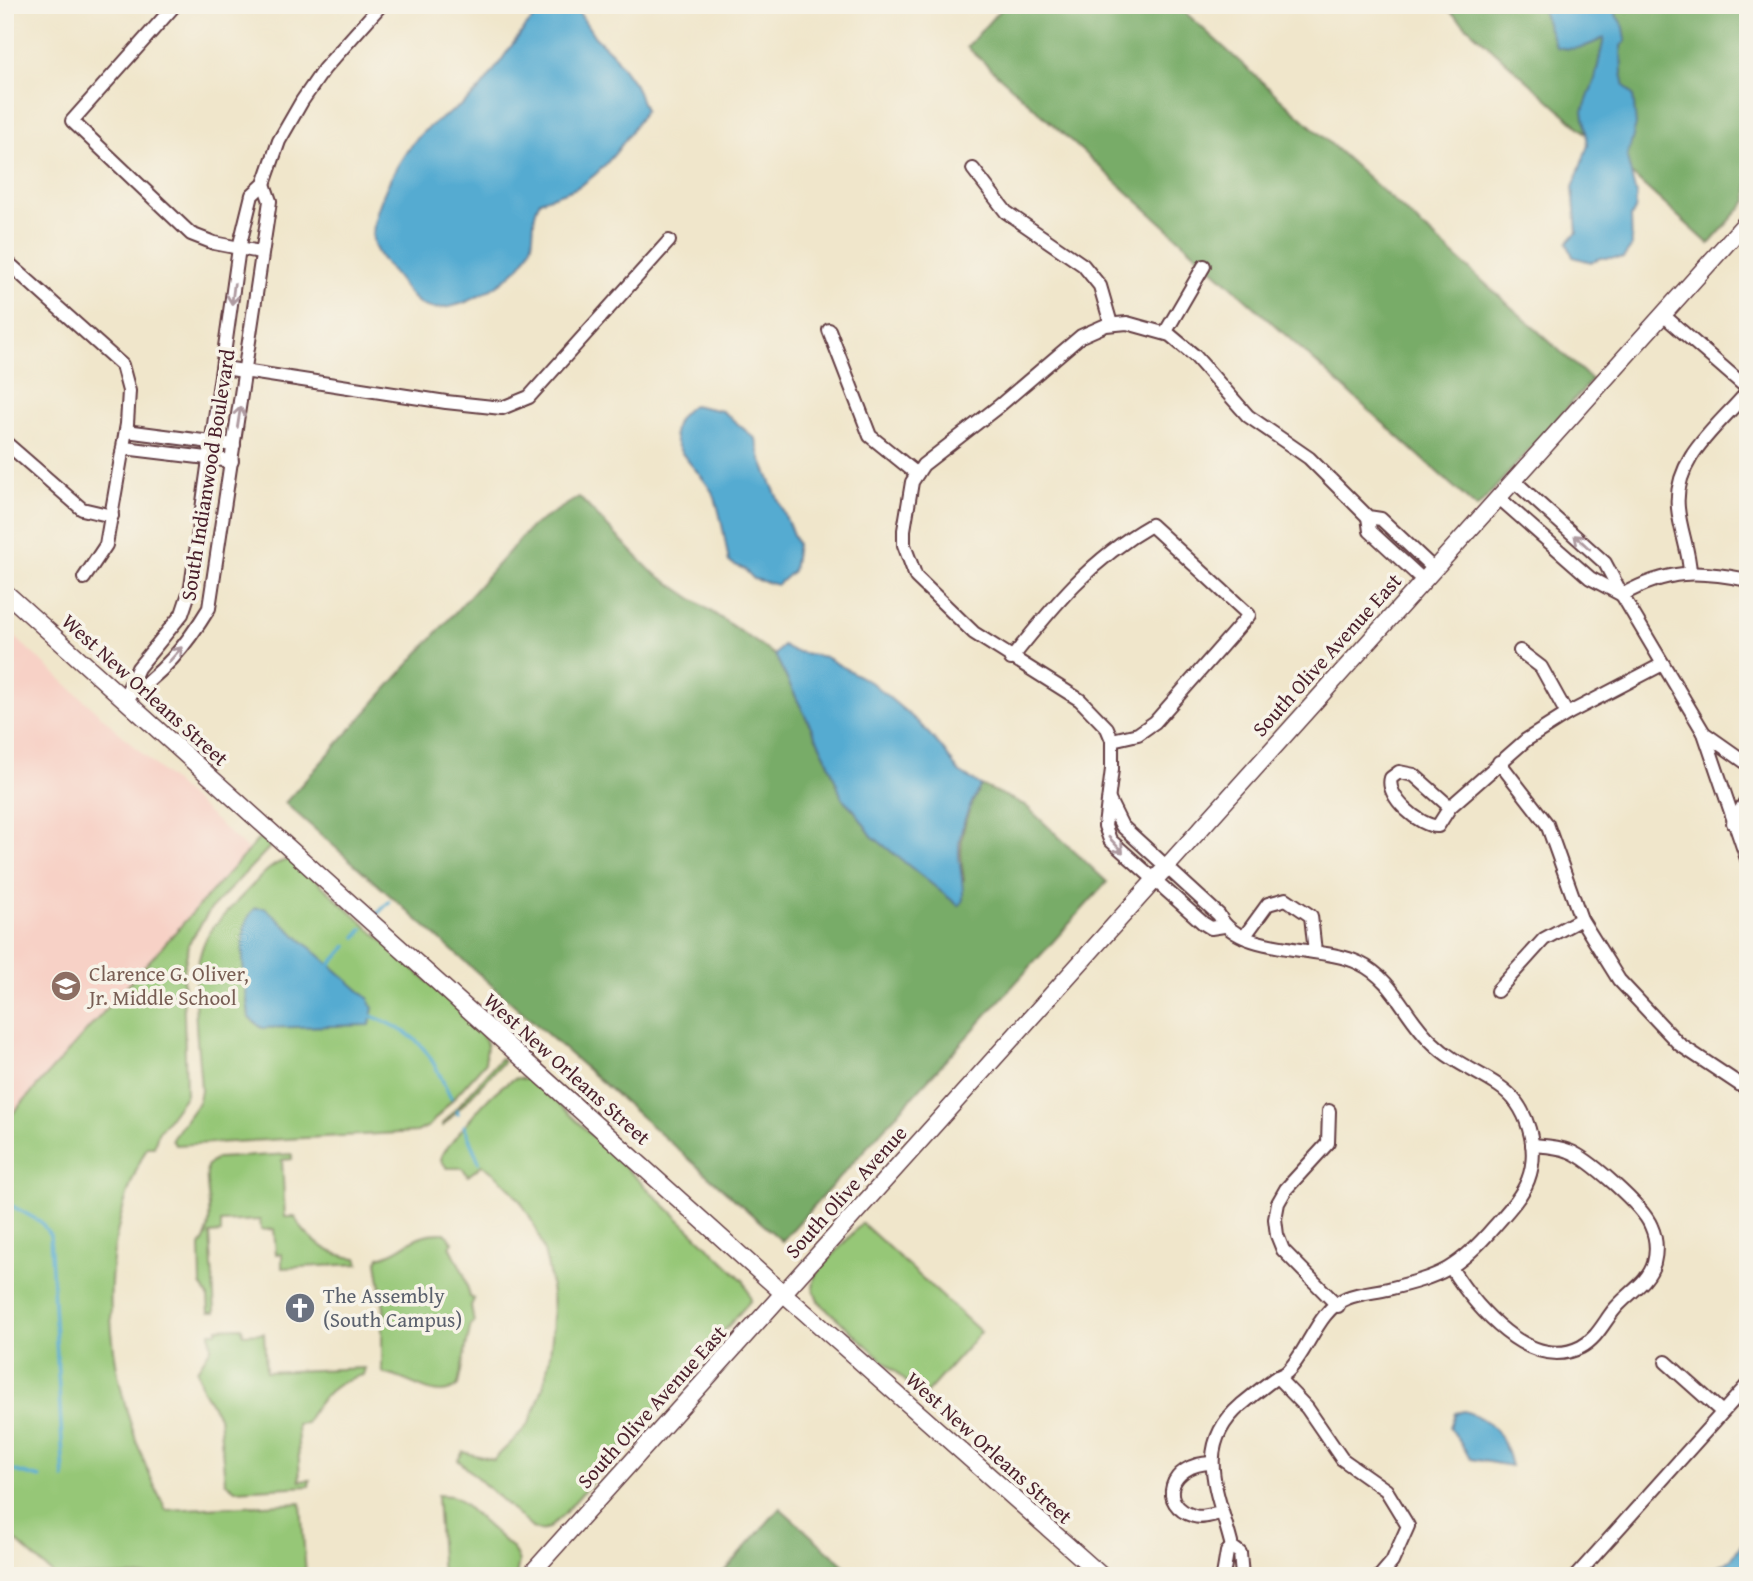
<svg xmlns="http://www.w3.org/2000/svg" width="1753" height="1581" viewBox="0 0 1753 1581" font-family="'Gentium Book Plus',serif">
<style>
.built{fill:#f7d1c6}
.green{fill:#96c777;stroke:#707351;stroke-width:2}
.forest{fill:#78ac68;stroke:#61664a;stroke-width:2}
.water{fill:#54abd1;stroke:#4f657e;stroke-width:2}
.lines{fill:none;stroke-linecap:round;stroke-linejoin:round}
.stream{stroke:#54abd1;stroke-width:3.5}
.minor-casing{stroke:#633d43;stroke-width:16}
.tertiary-casing{stroke:#633d43;stroke-width:19}
.minor{stroke:#fff;stroke-width:12}
.tertiary{stroke:#fff;stroke-width:16}
.oneway{stroke:#ae9aa0}
.labels{text-anchor:middle;stroke-width:7;stroke-linejoin:round;paint-order:stroke}
.street-label{font-size:21px;fill:#4a1f2b;stroke:#f7f3e8}
.education-label{font-size:21px;fill:#785e54;stroke:#f7f3e8;text-anchor:start}
.worship-label{font-size:21px;fill:#5b616d;stroke:#f7f3e8;text-anchor:start}
</style>
<rect width="100%" height="100%" fill="#f7f3e8"/>
<filter id="ink" filterUnits="userSpaceOnUse"><feTurbulence type="fractalNoise" baseFrequency=".0143" numOctaves="2"/><feDisplacementMap in="SourceGraphic" scale="14" xChannelSelector="R" yChannelSelector="G"/><feConvolveMatrix kernelMatrix="1 2 1 2 8 2 1 2 1" color-interpolation-filters="sRGB"/></filter>
<filter id="wash" filterUnits="userSpaceOnUse"><feTurbulence type="fractalNoise" baseFrequency=".00686" numOctaves="4" result="noise"/><feDisplacementMap in="SourceGraphic" scale="28" xChannelSelector="R" yChannelSelector="G"/><feGaussianBlur stdDeviation="1.57" result="paint"/><feColorMatrix in="noise" values="0 0 0 0 0 0 0 0 0 0 0 0 0 0 0 0 0 1.4 0 .05"/><feComposite in="paint" operator="in"/></filter>
<g filter="url(#wash)">
<rect width="100%" height="100%" fill="#f0e6cb"/>
<path class="built" d="M 5,628 L 249,851 L 5,1122 Z"/>
<g class="green">
<path d="M 264,833 L 270,847 L 210,910 L 189,943 L 183,973 L 186,1095 L 158,1133 L 154,1147 L 147,1147 C 86,1267 108,1395 166,1510 L 301,1503 L 306,1576 L 55,1576 L 5,1531 L 5,1122 Z"/>
<path d="M 288,860 L 297,863 L 478,1027 L 487,1045 L 485,1063 L 429,1126 L 417,1132 L 175,1145 L 172,1139 L 198,1103 L 201,1091 C 199,1047 186,976 207,937 C 217,920 233,906 246,892 C 258,880 271,862 288,860 Z"/>
<path d="M 501,1058 L 504,1061 L 443,1126 L 442,1124 Z"/>
<path d="M 517,1078 L 535,1081 L 744,1281 L 751,1300 L 563,1515 C 552,1523 548,1536 532,1528 L 458,1460 L 463,1452 L 494,1460 C 505,1447 523,1434 530,1421 C 568,1343 563,1215 482,1165 L 468,1176 L 463,1168 L 447,1168 L 441,1160 L 442,1154 C 459,1134 493,1085 517,1078 Z"/>
<path d="M 292,1154 L 292,1159 L 282,1160 L 285,1217 L 295,1217 C 305,1239 332,1257 357,1258 L 359,1264 L 282,1268 L 282,1254 L 276,1254 L 274,1229 L 261,1230 L 260,1220 L 221,1222 L 221,1233 L 210,1234 L 215,1312 L 209,1312 L 208,1296 L 201,1284 L 200,1246 C 218,1224 204,1193 207,1166 L 217,1158 Z"/>
<path d="M 862,1223 L 981,1332 L 923,1397 L 818,1301 L 813,1287 L 815,1275 Z"/>
<path d="M 445,1233 L 453,1242 L 450,1246 L 464,1274 L 470,1297 L 474,1299 L 471,1306 L 474,1323 L 471,1324 L 458,1385 C 438,1405 408,1376 384,1374 L 382,1369 L 382,1324 L 386,1322 L 377,1262 L 379,1257 C 409,1250 409,1232 445,1233 Z"/>
<path d="M 242,1327 L 243,1334 L 264,1333 L 266,1372 L 365,1368 L 363,1375 C 337,1380 318,1399 306,1423 L 297,1424 L 300,1481 L 310,1480 L 309,1486 L 235,1490 L 225,1482 L 219,1416 L 202,1389 L 197,1370 L 211,1348 L 210,1332 L 217,1332 L 218,1328 Z"/>
<path d="M 437,1495 L 452,1496 L 459,1500 L 512,1548 L 519,1561 L 516,1576 L 442,1576 Z"/>
</g>
<g class="forest">
<path d="M 1004,5 L 1177,5 L 1592,380 L 1477,508 L 967,47 Z"/>
<path d="M 1443,5 L 1748,5 L 1748,200 L 1709,244 Z"/>
<path d="M 579,497 L 650,570 L 775,655 L 828,761 L 842,798 L 854,810 L 872,836 L 964,880 C 957,844 963,818 981,785 L 1025,805 L 1107,882 L 782,1241 L 285,803 L 532,526 Z"/>
<path d="M 780,1508 L 856,1576 L 720,1576 Z"/>
</g>
<g class="water">
<path d="M 548,5 L 574,5 L 595,37 L 612,53 L 635,85 L 645,110 C 627,138 606,172 576,188 C 565,193 551,196 540,201 C 529,219 538,238 527,256 C 513,281 455,316 427,307 C 415,303 407,291 400,282 C 390,267 370,252 373,232 C 376,201 400,155 422,133 C 438,118 462,108 477,92 C 502,64 518,29 548,5 Z"/>
<path d="M 1540,5 L 1618,5 L 1616,15 L 1624,27 L 1626,41 L 1621,46 L 1622,73 L 1625,86 L 1633,95 L 1636,125 L 1627,158 L 1636,195 L 1636,208 L 1631,217 L 1632,246 L 1623,258 L 1600,258 L 1591,262 L 1573,257 L 1567,243 L 1577,232 L 1573,188 L 1588,145 L 1583,111 L 1595,79 L 1604,38 C 1588,46 1575,52 1556,47 Z"/>
<path d="M 693,405 L 722,411 L 756,439 L 761,459 L 797,544 L 793,571 L 777,585 L 754,579 L 744,569 L 729,562 C 725,541 722,518 715,498 C 703,466 645,439 693,405 Z"/>
<path d="M 783,645 L 793,651 L 825,657 L 873,684 L 918,722 L 943,749 L 959,772 L 981,785 C 969,807 958,829 959,855 C 960,870 964,885 963,900 L 959,906 L 872,836 L 854,810 L 842,798 L 828,761 L 775,655 Z"/>
<path d="M 256,908 L 265,908 L 369,999 L 373,1008 L 370,1025 L 262,1028 L 249,1018 C 247,991 232,925 256,908 Z"/>
<path d="M 1464,1411 C 1493,1420 1504,1437 1511,1466 L 1471,1459 L 1450,1427 L 1455,1413 Z"/>
<path d="M 1748,1536 L 1748,1576 L 1701,1576 L 1729,1561 Z"/>
</g>
<g class="lines">
<g class="stream">
<path d="M 377,914 L 389,902"/>
<path d="M 356,937 L 363,929"/>
<path d="M 330,965 L 347,946"/>
<path d="M 371,1016 C 422,1035 428,1050 451,1098"/>
<path d="M 457,1110 L 458,1114"/>
<path d="M 464,1126 L 479,1162"/>
<path d="M 5,1202 L 41,1222 L 50,1235 L 64,1478"/>
<path d="M 5,1468 L 40,1478"/>
</g>
</g>
</g>
<g filter="url(#ink)">
<g class="lines">
<g class="minor-casing">
<g id="minor">
<path d="M 175,5 L 72,121 L 191,234 L 214,243 L 260,252"/>
<path d="M 973,169 L 1006,212 L 1083,265 L 1100,286 L 1111,324"/>
<path d="M 5,260 L 122,365 L 129,391 L 127,424 L 106,545 L 84,578"/>
<path d="M 1662,314 L 1748,389"/>
<path d="M 829,330 L 870,436 L 917,474"/>
<path d="M 1165,333 L 1204,266"/>
<path d="M 224,368 L 446,402 L 502,408 L 529,397 L 669,241"/>
<path d="M 126,431 L 234,445"/>
<path d="M 5,442 L 82,509 L 112,516"/>
<path d="M 124,448 L 232,461"/>
<path d="M 1513,480 L 1605,563 L 1622,595 L 1704,733 L 1748,862"/>
<path d="M 1498,497 L 1590,578 L 1622,595"/>
<path d="M 1368,517 L 1370,531 L 1423,580"/>
<path d="M 1690,572 C 1689,550 1680,530 1678,508 C 1673,458 1719,426 1748,391"/>
<path d="M 1622,595 C 1668,569 1698,570 1748,580"/>
<path d="M 1520,651 L 1541,667 L 1567,714"/>
<path d="M 1011,659 C 1054,605 1091,559 1151,525 L 1249,615 L 1155,722 L 1138,734 L 1112,740"/>
<path d="M 124,699 L 138,668 L 182,614 L 191,587 L 239,248 L 252,195 L 264,184 L 279,141 L 302,101 L 324,69 L 381,5"/>
<path d="M 124,699 C 162,675 186,646 209,608 L 270,201 L 264,184"/>
<path d="M 1704,733 L 1748,764"/>
<path d="M 1499,762 L 1547,824 L 1581,919 L 1619,980 L 1679,1044 L 1748,1090"/>
<path d="M 1109,800 L 1122,826 L 1219,915 C 1237,955 1322,945 1359,963 C 1395,980 1405,1018 1433,1043 C 1452,1062 1477,1071 1499,1086 C 1528,1105 1540,1149 1528,1180 C 1521,1198 1506,1213 1494,1227 C 1458,1269 1441,1276 1388,1289 C 1375,1292 1359,1293 1347,1298 C 1317,1310 1309,1351 1287,1372 C 1284,1375 1278,1376 1274,1379 C 1263,1387 1252,1396 1241,1405 C 1191,1448 1220,1496 1232,1547 L 1240,1553 L 1242,1576"/>
<path d="M 1450,807 L 1414,775 L 1399,772 L 1391,778 C 1385,796 1420,827 1438,826 L 1450,807 L 1526,740 L 1567,714 L 1663,664"/>
<path d="M 1733,823 L 1748,797"/>
<path d="M 1224,926 L 1211,928 L 1203,923 L 1110,840 L 1105,826 L 1112,769 L 1112,740 L 1107,728 L 1080,700 L 974,633 L 916,577 L 904,545 L 904,530 L 912,482 L 923,465 L 999,406 L 1081,336 L 1106,325 L 1127,323 L 1170,335 L 1195,356 L 1248,416 L 1309,458 L 1368,517 L 1381,519 L 1433,568"/>
<path d="M 1244,937 L 1268,904 L 1286,899 L 1311,916 L 1315,952"/>
<path d="M 1497,991 L 1544,939 L 1581,919"/>
<path d="M 1329,1111 L 1328,1143 L 1286,1189 L 1278,1203 L 1275,1219 L 1277,1235 L 1283,1250 L 1338,1306"/>
<path d="M 1451,1268 C 1475,1306 1530,1373 1581,1347 C 1596,1339 1603,1324 1613,1311 C 1626,1294 1648,1284 1654,1263 C 1657,1251 1656,1237 1651,1226 C 1643,1206 1588,1158 1569,1151 C 1557,1146 1544,1146 1532,1145"/>
<path d="M 1666,1362 L 1722,1412"/>
<path d="M 1277,1377 L 1307,1408 L 1342,1459 L 1386,1490 L 1408,1526 L 1392,1562 L 1380,1576"/>
<path d="M 1211,1463 C 1169,1464 1157,1505 1194,1516 C 1203,1519 1213,1514 1222,1513"/>
<path d="M 1223,1576 L 1227,1552 L 1232,1547"/>
<path d="M 1576,1576 L 1748,1384"/>
</g>
</g>
<g class="tertiary-casing">
<g id="tertiary">
<path d="M 5,592 L 765,1277 L 1102,1576"/>
<path d="M 529,1576 L 1748,220"/>
</g>
</g>
<use href="#minor" class="minor"/>
<use href="#tertiary" class="tertiary"/>
</g>
<defs><path id="oneway-shaft" d="M-6 0H5M1.5-3L5.5 0L1.5 3" fill="none" stroke-width="1.6" stroke-linecap="round" stroke-linejoin="round" transform="scale(1.75)"/></defs>
<g class="oneway">
<use href="#oneway-shaft" transform="translate(233 294) rotate(97)"/>
<use href="#oneway-shaft" transform="translate(239 417) rotate(-81)"/>
<use href="#oneway-shaft" transform="translate(1582 542) rotate(-138)"/>
<use href="#oneway-shaft" transform="translate(175 655) rotate(-49)"/>
<use href="#oneway-shaft" transform="translate(1116 845) rotate(47)"/>
</g>
</g>
<defs>
<g id="school-disc" transform="scale(1.575)"><circle r="9.5" fill="#8d6e63" stroke="#f7f3e8"/><path d="M0-5L7-2L0 1L-7-2ZM-4 1L0 2.5L4 1V4Q0 6-4 4Z" fill="#fff"/></g>
<g id="church-disc" transform="scale(1.575)"><circle r="9.5" fill="#6b7280" stroke="#f7f3e8"/><path d="M-1.2-6h2.4v3.5h3.3v2.4h-3.3V6h-2.4V-.1h-3.3v-2.4h3.3Z" fill="#fff"/></g>
</defs>
<g fill-rule="evenodd">
<use href="#school-disc" x="66" y="986"/>
<use href="#church-disc" x="300" y="1308"/>
</g>
<g class="labels">
<g class="street-label">
<text transform="translate(208 475) rotate(-81)" y="7">South Indianwood Boulevard</text>
<text transform="translate(1327 655) rotate(-48)" y="7">South Olive Avenue East</text>
<text transform="translate(145 690) rotate(42)" y="7">West New Orleans Street</text>
<text transform="translate(567 1069) rotate(42)" y="7">West New Orleans Street</text>
<text transform="translate(846 1192) rotate(-48)" y="7">South Olive Avenue</text>
<text transform="translate(652 1407) rotate(-48)" y="7">South Olive Avenue East</text>
<text transform="translate(989 1448) rotate(42)" y="7">West New Orleans Street</text>
</g>
<g class="education-label">
<text x="89" y="981">Clarence G. Oliver,<tspan x="89" dy="24">Jr. Middle School</tspan></text>
</g>
<g class="worship-label">
<text x="323" y="1303">The Assembly<tspan x="323" dy="24">(South Campus)</tspan></text>
</g>
</g>
<rect width="1753" height="1581" fill="none" stroke="#f7f3e8" stroke-width="28"/>
</svg>
